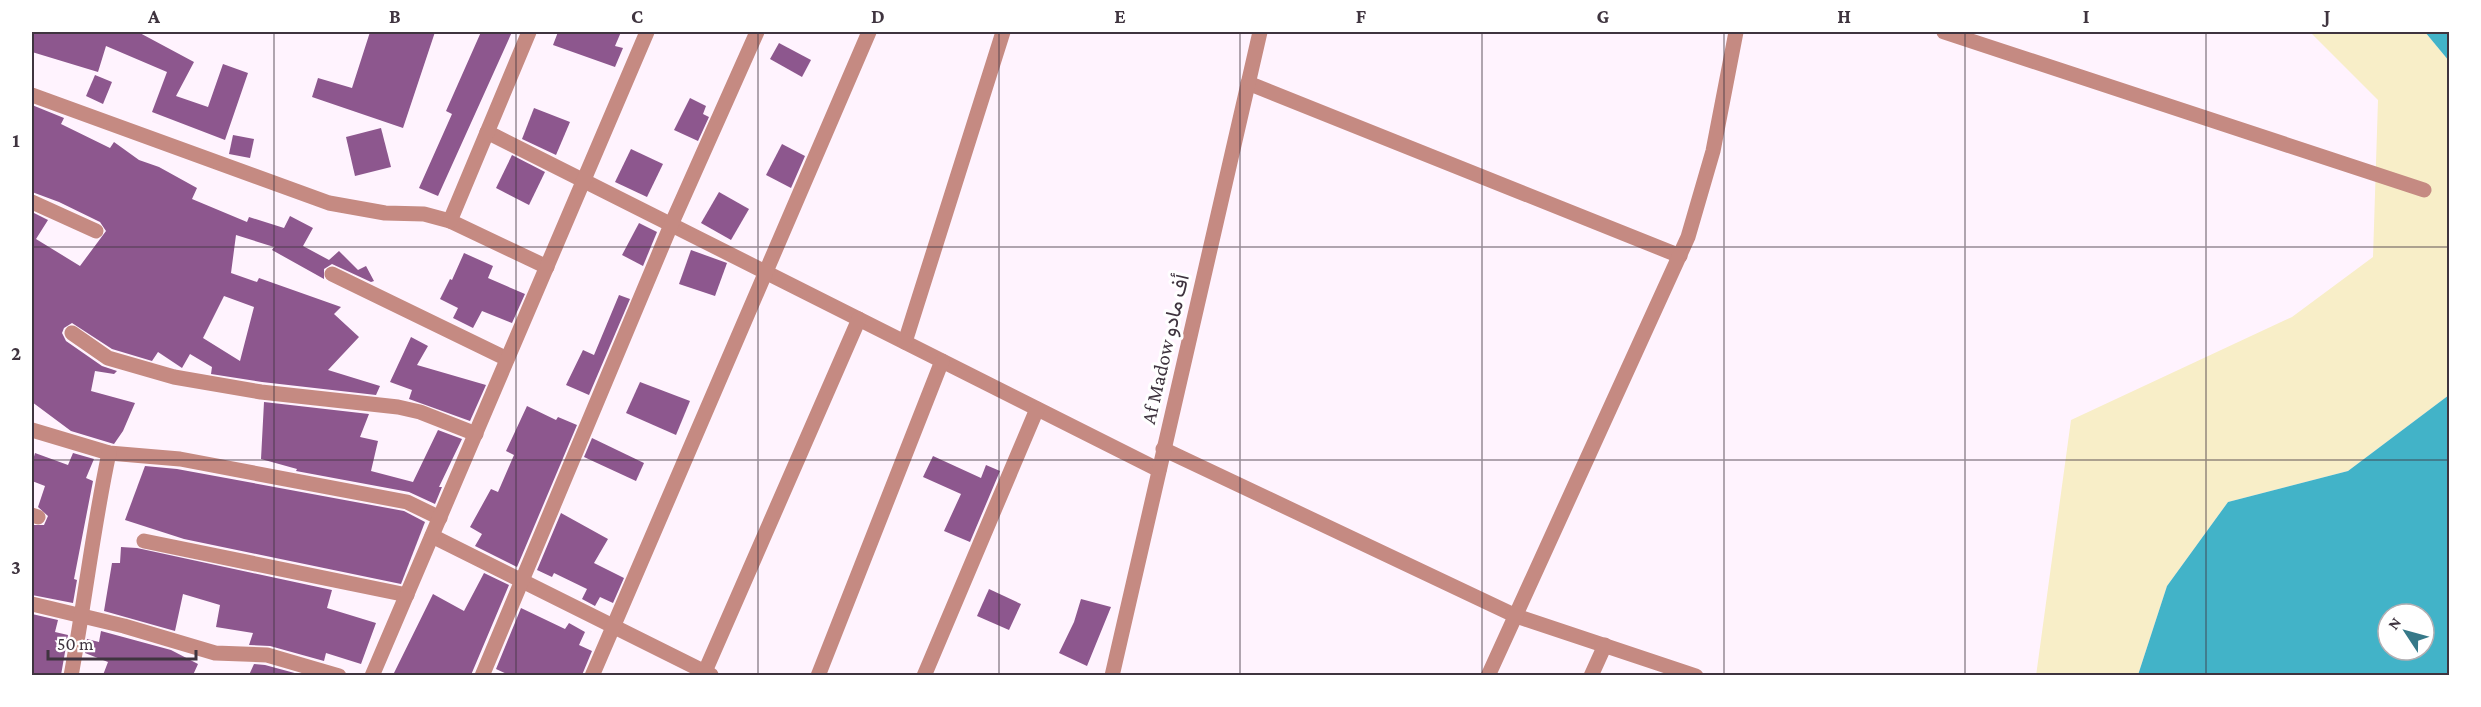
<svg xmlns="http://www.w3.org/2000/svg" width="2481" height="707" viewBox="0 0 2481 707" font-family="'Crimson Pro',Vazirmatn,serif">
<style>
.sand{fill:#f8eec8}
.water{fill:#42b3c8;fill-rule:evenodd}
.building{fill:#8d578e;fill-rule:evenodd}
.lines{fill:none;stroke-linecap:round;stroke-linejoin:round}
.minor{stroke:#c58a82;stroke-width:15}
.grid{fill:none;stroke:#3f343f;stroke-width:1.5;stroke-opacity:0.55}
.labels{text-anchor:middle;stroke-width:6;stroke-linejoin:round;paint-order:stroke}
.street-label{font-size:21px;fill:#3f343f;stroke:#fff}
.neatline{fill:none;stroke:#3f343f;stroke-width:2}
.grid-label{font-size:20px;text-anchor:middle;font-weight:bold;fill:#3f343f}
</style>
<rect width="100%" height="100%" fill="#fff3fe"/>
<path class="sand" d="M 2310,32 L 2425,32 L 2449,61 L 2449,395 L 2348,471 L 2228,502 L 2167,586 L 2138,675 L 2036,676 L 2071,420 L 2292,317 L 2373,257 L 2378,100 Z"/>
<g class="water">
<path d="M 2425,32 L 2449,32 L 2449,61 Z"/>
<path d="M 2449,395 L 2449,675 L 2138,675 L 2167,586 L 2228,502 L 2348,471 ZM 2388,614 L 2424,614 L 2424,650 L 2388,650 Z"/>
</g>
<g class="building">
<path d="M 32,32 L 138,32 L 194,62 L 176,96 L 208,107 L 223,64 L 248,73 L 225,140 L 152,112 L 167,72 L 106,46 L 98,72 L 32,52 Z"/>
<path d="M 370,32 L 435,32 L 403,128 L 312,97 L 318,78 L 352,88 Z"/>
<path d="M 481,32 L 512,32 L 438,196 L 419,188 L 452,114 L 446,111 Z"/>
<path d="M 558,32 L 621,32 L 615,46 L 623,48 L 615,67 L 553,45 Z"/>
<path d="M 779,43 L 811,60 L 802,77 L 770,59 Z"/>
<path d="M 95,75 L 112,82 L 103,104 L 86,96 Z"/>
<path d="M 690,98 L 706,106 L 703,114 L 709,117 L 698,141 L 674,130 Z"/>
<path d="M 32,105 L 64,118 L 61,124 L 110,148 L 114,142 L 139,160 L 159,167 L 197,188 L 192,199 L 247,222 L 249,217 L 284,228 L 290,216 L 313,228 L 303,246 L 329,260 L 339,251 L 358,270 L 366,266 L 374,281 L 371,282 L 332,264 L 324,269 L 324,279 L 272,250 L 274,247 L 236,235 L 231,273 L 257,282 L 259,278 L 341,307 L 334,314 L 359,337 L 328,370 L 380,386 L 376,395 L 262,382 L 211,374 L 212,367 L 190,354 L 182,368 L 158,352 L 152,361 L 112,349 L 72,323 L 64,328 L 62,333 L 66,341 L 102,366 L 117,371 L 114,374 L 95,371 L 91,391 L 135,403 L 123,431 L 114,444 L 71,431 L 32,402 L 32,212 L 48,220 L 36,239 L 80,266 L 106,231 L 100,222 L 59,202 L 32,192 ZM 224,296 L 254,307 L 240,361 L 203,338 Z"/>
<path d="M 534,108 L 570,122 L 556,155 L 522,139 Z"/>
<path d="M 381,128 L 391,167 L 355,176 L 346,137 Z"/>
<path d="M 233,135 L 254,139 L 250,158 L 229,154 Z"/>
<path d="M 782,144 L 805,156 L 791,188 L 766,175 Z"/>
<path d="M 631,149 L 663,164 L 647,197 L 615,182 Z"/>
<path d="M 512,155 L 545,172 L 529,205 L 496,188 Z"/>
<path d="M 719,192 L 749,209 L 731,240 L 701,223 Z"/>
<path d="M 639,223 L 657,232 L 643,266 L 622,255 Z"/>
<path d="M 691,250 L 727,263 L 715,296 L 679,284 Z"/>
<path d="M 464,253 L 493,266 L 488,278 L 525,294 L 512,323 L 482,311 L 473,328 L 453,318 L 458,308 L 440,299 L 450,279 L 452,280 Z"/>
<path d="M 619,295 L 630,299 L 589,395 L 566,385 L 583,350 L 594,355 Z"/>
<path d="M 411,337 L 428,346 L 417,365 L 486,385 L 470,421 L 409,399 L 412,390 L 390,382 Z"/>
<path d="M 640,382 L 690,401 L 676,435 L 626,413 Z"/>
<path d="M 264,402 L 369,414 L 360,437 L 378,441 L 371,471 L 413,482 L 438,430 L 462,439 L 439,487 L 442,487 L 435,504 L 409,492 L 296,471 L 297,469 L 261,459 Z"/>
<path d="M 527,406 L 556,420 L 558,417 L 577,425 L 517,567 L 475,546 L 482,534 L 470,527 L 491,489 L 498,492 L 514,455 L 506,451 Z"/>
<path d="M 592,438 L 644,463 L 636,481 L 584,457 Z"/>
<path d="M 35,453 L 68,465 L 73,453 L 94,459 L 86,478 L 93,481 L 74,579 L 77,580 L 73,603 L 32,595 L 32,525 L 44,525 L 48,516 L 38,507 L 45,486 L 32,481 L 32,464 Z"/>
<path d="M 933,456 L 981,478 L 986,465 L 1000,471 L 970,542 L 944,531 L 961,494 L 923,477 Z"/>
<path d="M 145,466 L 177,469 L 404,511 L 425,522 L 401,584 L 184,539 L 125,520 Z"/>
<path d="M 561,513 L 608,539 L 594,563 L 624,578 L 613,603 L 600,597 L 595,606 L 582,599 L 587,589 L 554,573 L 552,577 L 537,570 Z"/>
<path d="M 121,547 L 137,548 L 332,590 L 327,608 L 376,623 L 361,664 L 326,653 L 324,661 L 270,646 L 249,645 L 253,633 L 216,627 L 220,605 L 183,594 L 175,631 L 104,611 L 112,563 L 120,563 Z"/>
<path d="M 484,573 L 509,585 L 471,675 L 393,675 L 433,594 L 464,611 Z"/>
<path d="M 989,589 L 1021,604 L 1009,630 L 977,616 Z"/>
<path d="M 1081,599 L 1111,607 L 1087,666 L 1059,653 L 1074,622 Z"/>
<path d="M 521,608 L 565,629 L 569,623 L 585,632 L 579,645 L 592,651 L 582,675 L 509,675 L 496,669 Z"/>
<path d="M 32,614 L 58,620 L 55,632 L 68,635 L 61,675 L 32,675 Z"/>
<path d="M 101,631 L 171,650 L 198,664 L 193,675 L 103,675 L 108,662 L 85,653 L 87,639 L 99,642 Z"/>
<path d="M 254,664 L 265,665 L 302,675 L 249,675 Z"/>
</g>
<g class="lines">
<g class="minor">
<path d="M 1944,32 L 2424,190"/>
<path d="M 1248,83 L 1680,256"/>
<path d="M 32,95 L 329,203 L 385,213 L 424,214 L 450,221 L 547,267"/>
<path d="M 487,132 L 1159,470"/>
<path d="M 32,202 L 96,231"/>
<path d="M 450,221 L 529,32"/>
<path d="M 332,274 L 507,359"/>
<path d="M 72,333 L 108,358 L 174,377 L 261,392 L 398,407 L 420,412 L 476,434"/>
<path d="M 905,342 L 1003,32"/>
<path d="M 32,430 L 109,453 L 180,459 L 407,502 L 440,518"/>
<path d="M 1163,449 L 1516,616 L 1696,676"/>
<path d="M 32,515 L 38,517"/>
<path d="M 432,536 L 711,675"/>
<path d="M 144,541 L 407,595"/>
<path d="M 32,604 L 124,626 L 215,653 L 267,655 L 339,676"/>
<path d="M 71,676 C 85,601 93,527 109,453"/>
<path d="M 372,676 L 647,32"/>
<path d="M 482,676 L 671,225 L 757,32"/>
<path d="M 592,676 L 869,32"/>
<path d="M 703,676 L 859,319"/>
<path d="M 818,676 L 942,361"/>
<path d="M 924,676 L 1037,409"/>
<path d="M 1112,676 L 1260,32"/>
<path d="M 1488,676 L 1688,237 L 1713,151 L 1736,32"/>
<path d="M 1591,676 L 1605,645"/>
</g>
</g>
<path class="grid" d="M 274,32 L 274,676M 516,32 L 516,676M 758,32 L 758,676M 999,32 L 999,676M 1240,32 L 1240,676M 1482,32 L 1482,676M 1724,32 L 1724,676M 1965,32 L 1965,676M 2206,32 L 2206,676M 32,247 L 2450,247M 32,460 L 2450,460"/>
<g class="labels">
<g class="street-label">
<text transform="translate(1165 349) rotate(-77)" y="7">Af Madow أف مادو</text>
</g>
</g>
<rect width="2481" height="707" fill="none" stroke="#ffffff" stroke-width="66"/>
<g transform="translate(2406 632) rotate(306)"><circle r="28" fill="#ffffff" stroke="#b2aeb2" stroke-width="1.5"/>
<path d="M0-4.5L10 22L0 15L-10 22Z" fill="#367989"/>
<text y="-9" font-size="16" font-weight="bold" text-anchor="middle" fill="#3f343f">N</text>
</g>
<path d="M48 650v9h148v-9" fill="none" stroke="#3f343f" stroke-width="3"/>
<text x="57" y="650" font-size="18" fill="#3f343f" stroke="#ffffff" stroke-width="4.5" paint-order="stroke">50 m</text>
<rect x="33" y="33" width="2415" height="641" class="neatline"/>
<g class="grid-label">
<text x="154" y="23">A</text>
<text x="395" y="23">B</text>
<text x="637" y="23">C</text>
<text x="878" y="23">D</text>
<text x="1120" y="23">E</text>
<text x="1361" y="23">F</text>
<text x="1603" y="23">G</text>
<text x="1844" y="23">H</text>
<text x="2086" y="23">I</text>
<text x="2327" y="23">J</text>
<text x="16" y="147">1</text>
<text x="16" y="360">2</text>
<text x="16" y="574">3</text>
</g>
</svg>
